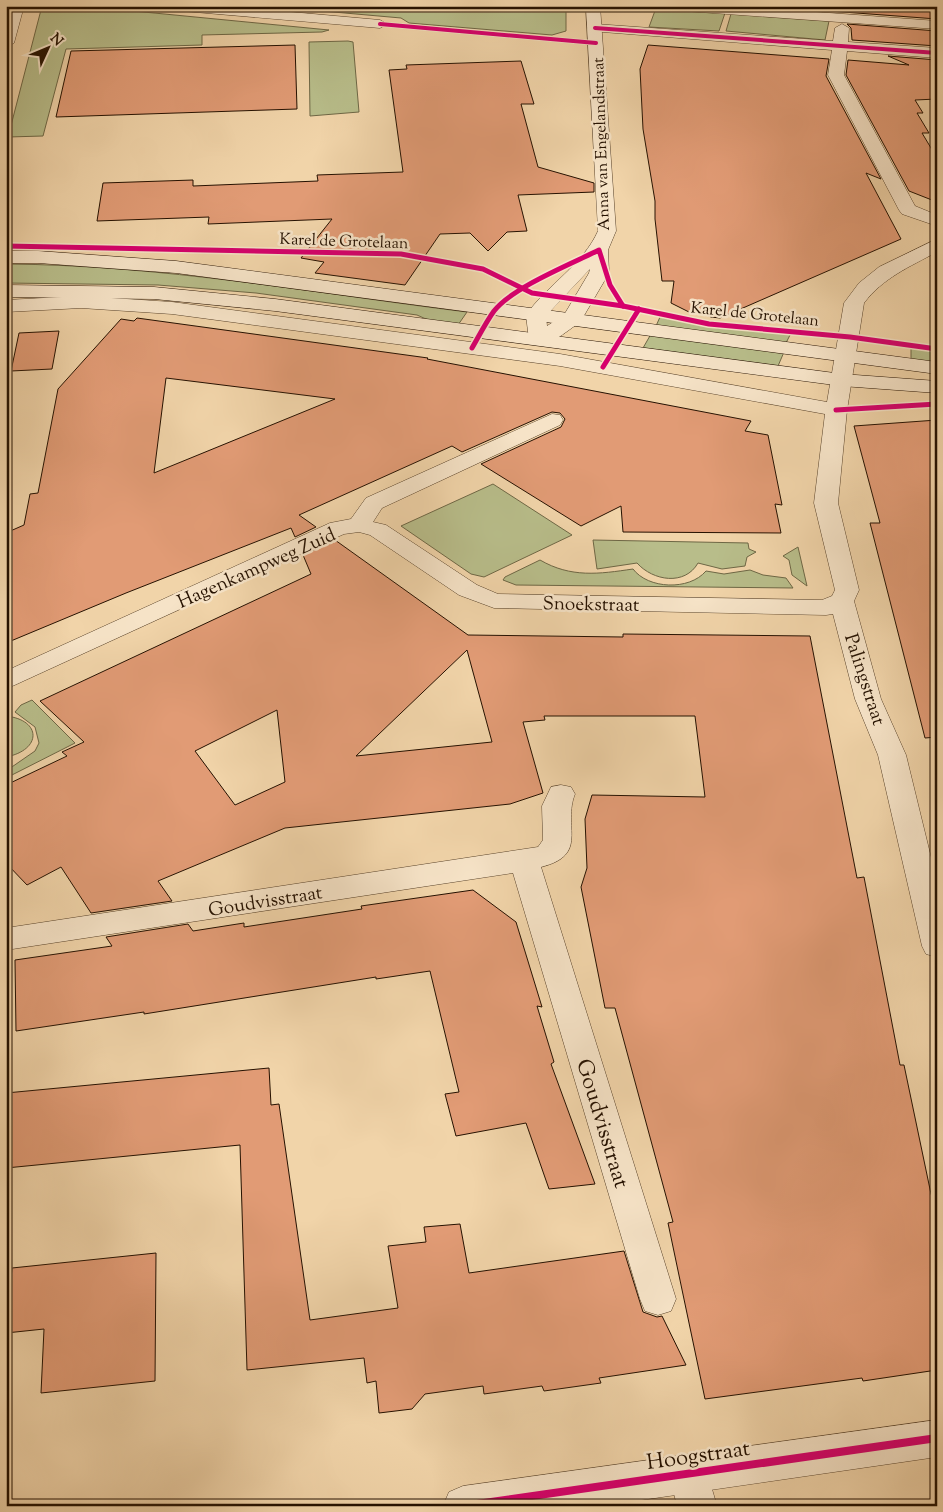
<svg xmlns="http://www.w3.org/2000/svg" width="943" height="1512" viewBox="0 0 943 1512" font-family="'Sorts Mill Goudy',serif">
<style>
.green{fill:#b8bd8a;stroke:#6e6745}
.building{fill:#e19b75;stroke:#251100;fill-rule:evenodd}
.lines{fill:none;stroke-linecap:round;stroke-linejoin:round}
.minor-casing{stroke:#58422a;stroke-width:1}
.tertiary-casing{stroke:#58422a;stroke-width:1}
.secondary-casing{stroke:#251100;stroke-width:1}
.minor{fill:#f6e3c7;fill-rule:evenodd}
.tertiary{fill:#f6e3c7;fill-rule:evenodd}
.secondary{fill:#f6e3c7;fill-rule:evenodd}
.cycleway-far2-casing{stroke:#f6e3c7;stroke-width:5.5}
.cycleway-far1-casing{stroke:#f6e3c7;stroke-width:8}
.cycleway-casing{stroke:#f6e3c7;stroke-width:11}
.cycleway-far2{stroke:#d6006c;stroke-width:4}
.cycleway-far1{stroke:#d6006c;stroke-width:5}
.cycleway{stroke:#d6006c;stroke-width:8}
.labels{text-anchor:middle;stroke-width:5;stroke-linejoin:round;paint-order:stroke}
.far-street-label{font-size:16px;fill:#251100;stroke:#f6e3c7}
.street-label{font-size:19px;fill:#251100;stroke:#f6e3c7}
.near-street-label{font-size:22px;fill:#251100;stroke:#f6e3c7}
</style>
<rect width="100%" height="100%" fill="#f1d4a9"/>
<filter id="stains"><feTurbulence type="fractalNoise" baseFrequency=".004" numOctaves="4"/><feColorMatrix values="0 0 0 0 .2 0 0 0 0 .09 0 0 0 0 .02 0 0 0 .5 -.17"/></filter>
<radialGradient id="worn" r=".72"><stop offset=".6" stop-color="#630" stop-opacity="0"/><stop offset="1" stop-color="#630" stop-opacity=".3"/></radialGradient>
<g class="green">
<path d="M 42,6 L 82,6 L 329,30 L 322,32 L 202,35 L 202,45 L 66,49 L 43,136 L 8,137 Z"/>
<path d="M 266,6 L 566,6 L 566,31 L 552,35 L 409,23 L 401,18 Z"/>
<path d="M 656,8 L 725,13 L 719,31 L 649,27 Z"/>
<path d="M 731,14 L 829,21 L 825,40 L 726,31 Z"/>
<path d="M 348,41 L 353,42 L 359,112 L 310,116 L 309,42 Z"/>
<path d="M 6,264 C 161,265 314,293 467,312 L 458,325 L 435,323 L 417,315 L 256,293 L 158,285 L 6,283 Z"/>
<path d="M 660,317 L 719,328 L 791,333 L 786,343 L 656,326 Z"/>
<path d="M 651,334 L 784,352 L 778,366 L 643,348 Z"/>
<path d="M 911,347 L 937,351 L 937,363 L 911,360 Z"/>
<path d="M 493,484 L 572,535 L 484,577 L 471,574 L 401,526 Z"/>
<path d="M 593,540 L 748,543 L 749,549 L 756,552 L 747,557 L 745,566 L 722,569 L 698,563 C 685,586 653,581 637,563 L 597,569 Z"/>
<path d="M 798,547 L 807,586 L 792,575 L 789,560 L 783,556 Z"/>
<path d="M 540,560 C 571,578 599,574 633,569 C 648,589 689,591 706,571 L 724,574 L 750,570 L 763,575 L 786,578 L 793,588 L 516,585 L 503,580 L 505,577 Z"/>
<path d="M 32,700 L 75,743 L 6,778 L 6,771 L 35,751 L 39,743 L 35,727 L 15,712 L 21,705 Z"/>
<path d="M 6,716 C 42,720 42,750 6,757 Z"/>
</g>
<g class="building">
<path d="M 774,6 L 937,6 L 937,19 L 776,7 Z"/>
<path d="M 847,24 L 937,31 L 937,46 L 852,40 L 851,28 Z"/>
<path d="M 295,45 L 297,109 L 56,117 L 71,51 Z"/>
<path d="M 648,45 L 829,59 L 826,76 L 881,179 L 866,173 L 901,239 L 720,318 L 711,317 L 697,311 L 691,313 L 671,303 L 674,281 L 662,281 L 655,219 L 655,201 L 643,129 L 640,69 Z"/>
<path d="M 888,56 L 937,60 L 937,99 L 915,100 L 923,113 L 917,113 L 929,133 L 922,133 L 937,158 L 937,202 L 909,191 L 846,75 L 848,60 L 909,65 Z"/>
<path d="M 521,61 L 534,104 L 521,104 L 538,167 L 594,183 L 594,192 L 518,195 L 527,231 L 507,232 L 488,251 L 470,233 L 440,234 L 405,285 L 315,273 L 324,262 L 301,258 L 332,219 L 208,224 L 209,217 L 97,221 L 103,183 L 193,180 L 193,186 L 318,181 L 317,175 L 403,172 L 389,70 L 407,69 L 406,65 Z"/>
<path d="M 137,318 L 428,358 L 427,359 L 751,421 L 745,431 L 768,435 L 782,505 L 775,504 L 781,533 L 623,532 L 621,506 L 581,526 L 481,464 L 561,427 L 565,419 L 560,413 L 552,412 L 462,452 L 452,446 L 299,515 L 316,527 L 295,537 L 291,528 L 126,593 L 6,643 L 6,577 L 9,577 L 8,532 L 24,525 L 30,494 L 38,493 L 58,389 L 121,319 L 134,321 ZM 166,378 L 335,399 L 154,473 Z"/>
<path d="M 59,331 L 52,369 L 11,371 L 19,333 Z"/>
<path d="M 937,420 L 937,737 L 925,738 L 870,523 L 880,523 L 854,426 Z"/>
<path d="M 335,540 L 468,635 L 623,637 L 623,634 L 810,636 L 857,878 L 864,877 L 900,1065 L 904,1065 L 931,1194 L 937,1209 L 937,1370 L 863,1381 L 862,1378 L 705,1399 L 668,1223 L 673,1222 L 615,1008 L 605,1008 L 581,887 L 587,868 L 585,819 L 592,795 L 705,797 L 695,716 L 544,716 L 545,720 L 523,722 L 543,793 L 510,804 L 285,828 L 158,881 L 172,901 L 91,913 L 61,867 L 27,885 L 6,863 L 6,785 L 67,756 L 62,752 L 84,742 L 40,701 L 311,574 L 303,555 ZM 467,650 L 492,742 L 356,756 ZM 277,710 L 285,782 L 235,805 L 195,751 Z"/>
<path d="M 473,890 L 516,922 L 542,1007 L 537,1006 L 554,1062 L 551,1064 L 595,1184 L 549,1189 L 526,1123 L 456,1136 L 445,1094 L 459,1092 L 430,971 L 376,979 L 376,977 L 144,1014 L 144,1012 L 16,1031 L 15,960 L 112,946 L 106,937 L 188,924 L 193,931 L 244,923 L 244,927 L 362,909 L 361,906 Z"/>
<path d="M 269,1068 L 271,1105 L 279,1104 L 310,1320 L 398,1308 L 388,1246 L 426,1242 L 424,1227 L 460,1224 L 469,1273 L 624,1251 L 643,1312 L 657,1317 L 662,1316 L 686,1365 L 599,1378 L 601,1383 L 544,1391 L 542,1386 L 484,1394 L 483,1386 L 425,1394 L 412,1409 L 379,1413 L 376,1381 L 367,1383 L 364,1358 L 247,1370 L 240,1145 L 6,1168 L 6,1093 Z"/>
<path d="M 156,1253 L 155,1381 L 41,1393 L 44,1329 L 6,1333 L 12,1268 Z"/>
</g>
<g class="lines">
<g class="minor-casing">
<g id="minor">
<path d="M 10,6 L 24,6 L 14,43 L 6,47 L 6,18 Z"/>
<path d="M 164,6 L 224,6 L 380,20 L 387,24 L 380,28 L 171,10 Z"/>
<path d="M 664,6 L 735,6 L 937,21 L 937,29 L 671,10 Z"/>
<path d="M 595,24 L 833,41 L 835,28 L 842,24 L 849,28 L 848,42 L 937,48 L 937,58 L 847,51 L 844,75 L 915,206 L 937,215 L 937,226 L 902,214 L 899,210 L 828,75 L 832,50 L 590,31 L 588,28 Z"/>
<path d="M 937,239 L 937,252 C 909,267 883,278 864,303 L 847,410 L 838,503 L 859,590 L 854,601 L 881,699 L 906,755 L 937,882 L 937,957 L 926,954 L 922,946 L 878,755 L 855,699 L 833,614 L 826,615 L 494,608 L 459,595 L 370,535 L 359,532 L 344,534 L 6,689 L 6,671 L 330,523 L 351,519 L 366,498 L 552,414 L 560,415 L 563,420 L 560,425 L 382,508 L 373,522 L 386,525 L 477,585 L 498,594 L 822,600 L 832,596 L 835,590 L 814,503 L 825,414 L 560,366 L 172,314 L 81,308 L 6,312 L 6,300 L 81,296 L 172,302 L 560,354 L 827,402 L 844,303 L 859,283 L 879,267 Z"/>
<path d="M 561,785 L 571,787 L 575,794 C 562,826 590,855 541,867 L 676,1299 L 671,1311 L 658,1315 L 645,1311 L 640,1299 L 513,873 L 6,950 L 6,928 L 538,847 L 543,840 L 542,806 L 551,787 Z"/>
<path d="M 689,1454 L 703,1459 L 717,1506 L 677,1506 L 669,1473 L 675,1459 Z"/>
</g>
</g>
<g class="tertiary-casing">
<g id="tertiary">
<path d="M 586,6 L 600,6 L 616,231 L 608,250 L 609,273 L 582,319 L 579,323 C 565,332 549,348 532,344 L 529,340 L 526,315 C 547,285 583,265 598,231 ZM 590,269 L 589,273 L 564,315 L 547,326 L 546,316 Z"/>
<path d="M 937,1420 L 937,1457 L 600,1506 L 443,1506 L 449,1492 L 463,1486 Z"/>
</g>
</g>
<g class="secondary-casing">
<g id="secondary">
<path d="M 6,251 L 38,251 L 176,261 L 937,362 L 937,374 L 176,273 L 38,263 L 6,263 Z"/>
<path d="M 6,285 L 154,287 L 275,299 L 842,374 L 937,381 L 937,393 L 842,386 L 275,311 L 154,299 L 6,297 Z"/>
</g>
</g>
<use href="#minor" class="minor"/>
<use href="#tertiary" class="tertiary"/>
<use href="#secondary" class="secondary"/>
<g class="cycleway-far2-casing">
<g id="cycleway-far2">
<path d="M 380,24 L 596,43"/>
<path d="M 595,28 L 937,53"/>
</g>
</g>
<g class="cycleway-far1-casing">
<g id="cycleway-far1">
<path d="M 6,246 L 401,254 L 483,269 L 532,293 L 623,306 L 709,324 L 850,337 L 937,349"/>
<path d="M 472,348 C 479,336 486,322 494,311 C 513,287 571,264 599,250 L 610,285 L 623,306"/>
<path d="M 603,367 L 639,309"/>
<path d="M 836,410 L 937,404"/>
</g>
</g>
<g class="cycleway-casing">
<path id="cycleway" d="M 463,1506 L 937,1438"/>
</g>
<use href="#cycleway-far2" class="cycleway-far2"/>
<use href="#cycleway-far1" class="cycleway-far1"/>
<use href="#cycleway" class="cycleway"/>
</g>
<g class="labels">
<g class="far-street-label">
<text transform="translate(600 144) rotate(-92)" y="6">Anna van Engelandstraat</text>
<text transform="translate(344 240) rotate(2)" y="6">Karel de Grotelaan</text>
<text transform="translate(755 313) rotate(6)" y="6">Karel de Grotelaan</text>
</g>
<g class="street-label">
<text transform="translate(256 567) rotate(-24)" y="7">Hagenkampweg Zuid</text>
<text transform="translate(591 603) rotate(1)" y="7">Snoekstraat</text>
<text transform="translate(866 679) rotate(72)" y="7">Palingstraat</text>
<text transform="translate(265 900) rotate(-9)" y="7">Goudvisstraat</text>
</g>
<g class="near-street-label">
<text transform="translate(604 1123) rotate(73)" y="8">Goudvisstraat</text>
<text transform="translate(698 1454) rotate(-8)" y="8">Hoogstraat</text>
</g>
</g>
<rect width="943" height="1512" fill="none" stroke="#f1d4a9" stroke-width="25"/>
<rect x="8" y="8" width="928" height="1497" fill="none" stroke="#251100" stroke-width="2.5"/>
<rect x="12" y="12" width="918" height="1487" fill="none" stroke="#251100"/>
<g transform="translate(48 48) rotate(46)" stroke="#f6e3c7" stroke-width="4" paint-order="stroke">
<path d="M0-4L9 19L0 12L-9 19Z" fill="#251100"/>
<text y="-8" font-size="14" font-weight="bold" text-anchor="middle" fill="#251100">N</text>
</g>
<rect width="100%" height="100%" filter="url(#stains)"/>
<rect width="100%" height="100%" fill="url(#worn)"/>
</svg>
